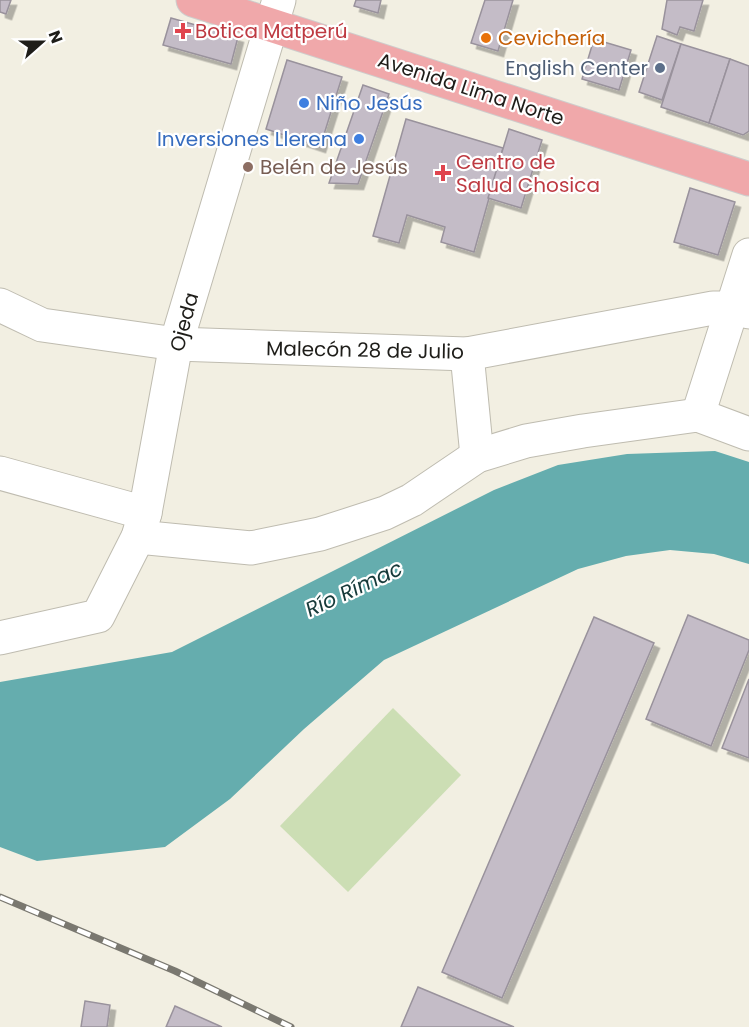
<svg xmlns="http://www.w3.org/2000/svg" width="749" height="1027" viewBox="0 0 749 1027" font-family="Poppins,sans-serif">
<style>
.green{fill:#ccdeb4}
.water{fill:#65adae}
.building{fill:#c4bcc7;stroke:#99929c;stroke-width:1.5;filter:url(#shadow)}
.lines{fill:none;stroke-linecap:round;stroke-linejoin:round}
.minor-casing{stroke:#bfbcb0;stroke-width:35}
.trunk-casing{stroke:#cecdcc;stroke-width:35}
.minor{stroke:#fff;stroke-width:33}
.trunk{stroke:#f0a8aa;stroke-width:33}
.rail-casing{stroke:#7a7870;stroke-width:7}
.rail{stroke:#fff;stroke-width:4.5;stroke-dasharray:14;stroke-linecap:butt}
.health-dot{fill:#e0444e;stroke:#fff;stroke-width:2}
.food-dot{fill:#e8710a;stroke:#fff;stroke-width:2}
.service-dot{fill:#5c6f8a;stroke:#fff;stroke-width:2}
.shop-dot{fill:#3f7fe0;stroke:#fff;stroke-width:2}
.education-dot{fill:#8d6e63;stroke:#fff;stroke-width:2}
.labels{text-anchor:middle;stroke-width:4.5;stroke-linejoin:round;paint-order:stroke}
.health-label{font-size:20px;fill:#be3a42;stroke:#fff;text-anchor:start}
.food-label{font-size:20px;fill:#c56008;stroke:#fff;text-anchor:start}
.service-label{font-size:20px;fill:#4e5e75;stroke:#fff;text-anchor:end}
.street-label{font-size:20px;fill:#1e1d19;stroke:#fff}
.shop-label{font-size:20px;fill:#366cbe;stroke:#fff;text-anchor:start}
.education-label{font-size:20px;fill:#785e54;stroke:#fff;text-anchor:start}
.water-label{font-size:21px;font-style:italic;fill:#163a3a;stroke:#fff}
</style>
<defs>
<filter id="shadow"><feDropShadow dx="5.5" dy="5.5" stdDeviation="0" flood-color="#0004"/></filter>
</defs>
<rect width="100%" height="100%" fill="#f2efe2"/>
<path class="green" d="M 393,708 L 461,775 L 348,892 L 280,826 Z"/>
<path class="water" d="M 715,451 L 749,462 L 749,564 L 714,554 L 670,550 L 626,556 L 578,569 L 384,660 L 304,729 L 230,799 L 165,847 L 37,861 L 0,847 L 0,682 L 172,652 L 494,490 L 558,465 L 627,454 Z"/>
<g class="building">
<path d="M 0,0 L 11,0 L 6,14 L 0,12 Z"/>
<path d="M 356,0 L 381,0 L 378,13 L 354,6 Z"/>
<path d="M 485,0 L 513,0 L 498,51 L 471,43 Z"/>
<path d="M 667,0 L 703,0 L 694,31 L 680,27 L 677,35 L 662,29 Z"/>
<path d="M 171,18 L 238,37 L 231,64 L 163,45 Z"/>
<path d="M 657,36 L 681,44 L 662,100 L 639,92 Z"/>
<path d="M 594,39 L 631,50 L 619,90 L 582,79 Z"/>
<path d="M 681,44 L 730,59 L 709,123 L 661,107 Z"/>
<path d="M 730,59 L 749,66 L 749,131 L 743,135 L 709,123 Z"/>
<path d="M 287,60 L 342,77 L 320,147 L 266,129 Z"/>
<path d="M 363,85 L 389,94 L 358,184 L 329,183 Z"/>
<path d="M 406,119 L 503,148 L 474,252 L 441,242 L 445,227 L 407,215 L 399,243 L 373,236 Z"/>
<path d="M 509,129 L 542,140 L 521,208 L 488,198 Z"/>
<path d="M 690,188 L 735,202 L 718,255 L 674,242 Z"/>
<path d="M 688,615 L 749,640 L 749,650 L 711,746 L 646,719 Z"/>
<path d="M 594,617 L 654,643 L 502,998 L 442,972 Z"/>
<path d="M 749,679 L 749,758 L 722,748 Z"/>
<path d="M 418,987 L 514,1027 L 401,1027 Z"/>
<path d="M 85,1001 L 110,1005 L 107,1027 L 81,1027 Z"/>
<path d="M 175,1006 L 222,1027 L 166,1027 Z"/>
</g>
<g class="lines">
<g class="minor-casing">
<g id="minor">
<path d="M 0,305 L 42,325 L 176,344 L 467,354 L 713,308 L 732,308 L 749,312"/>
<path d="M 467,354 L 477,456"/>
<path d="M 698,415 L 749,255"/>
<path d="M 0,473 L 145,513"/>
<path d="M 138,537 L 251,548 L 320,534 L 385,513 L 412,500 L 477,456 L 526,441 L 583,431 L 698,415 L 749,434"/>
<path d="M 0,638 L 98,616 L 138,537 L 145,513 L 176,344 L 279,0"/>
</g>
</g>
<g class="trunk-casing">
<path id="trunk" d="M 193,0 L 749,179"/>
</g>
<use href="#minor" class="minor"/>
<use href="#trunk" class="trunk"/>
<g class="rail-casing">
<path id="rail" d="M 0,897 L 175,971 L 291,1027"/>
</g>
<use href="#rail" class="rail"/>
</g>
<g class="health-dot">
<path d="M180 22h6v6h6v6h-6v6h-6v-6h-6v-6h6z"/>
<path d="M440 164h6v6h6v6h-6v6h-6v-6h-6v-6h6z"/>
</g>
<circle class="food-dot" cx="486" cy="38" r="6"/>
<circle class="service-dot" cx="660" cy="68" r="6"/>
<g class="shop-dot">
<circle cx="304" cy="103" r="6"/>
<circle cx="359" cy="139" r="6"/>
</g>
<circle class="education-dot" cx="248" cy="167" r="6"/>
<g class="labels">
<g class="health-label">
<text x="195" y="38">Botica Matperú</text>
<text x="456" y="169">Centro de<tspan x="456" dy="23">Salud Chosica</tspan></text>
</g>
<g class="food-label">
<text x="498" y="45">Cevichería</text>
</g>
<g class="service-label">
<text x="648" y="75">English Center</text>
</g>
<g class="street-label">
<text transform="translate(471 89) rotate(18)" y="7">Avenida Lima Norte</text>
<text transform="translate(184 322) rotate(-75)" y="7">Ojeda</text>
<text transform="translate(365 350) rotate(1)" y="7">Malecón 28 de Julio</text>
</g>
<g class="shop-label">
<text x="316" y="110">Niño Jesús</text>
<text x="347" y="146" text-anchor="end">Inversiones Llerena</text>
</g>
<g class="education-label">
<text x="260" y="174">Belén de Jesús</text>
</g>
<g class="water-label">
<text transform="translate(354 589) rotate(-25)" y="7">Río Rímac</text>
</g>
</g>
<g transform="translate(42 42) rotate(69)" stroke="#ffffff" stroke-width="4.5" paint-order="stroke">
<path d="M0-4.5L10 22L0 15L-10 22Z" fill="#1e1d19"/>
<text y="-9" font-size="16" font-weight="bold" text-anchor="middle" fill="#1e1d19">N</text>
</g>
</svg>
